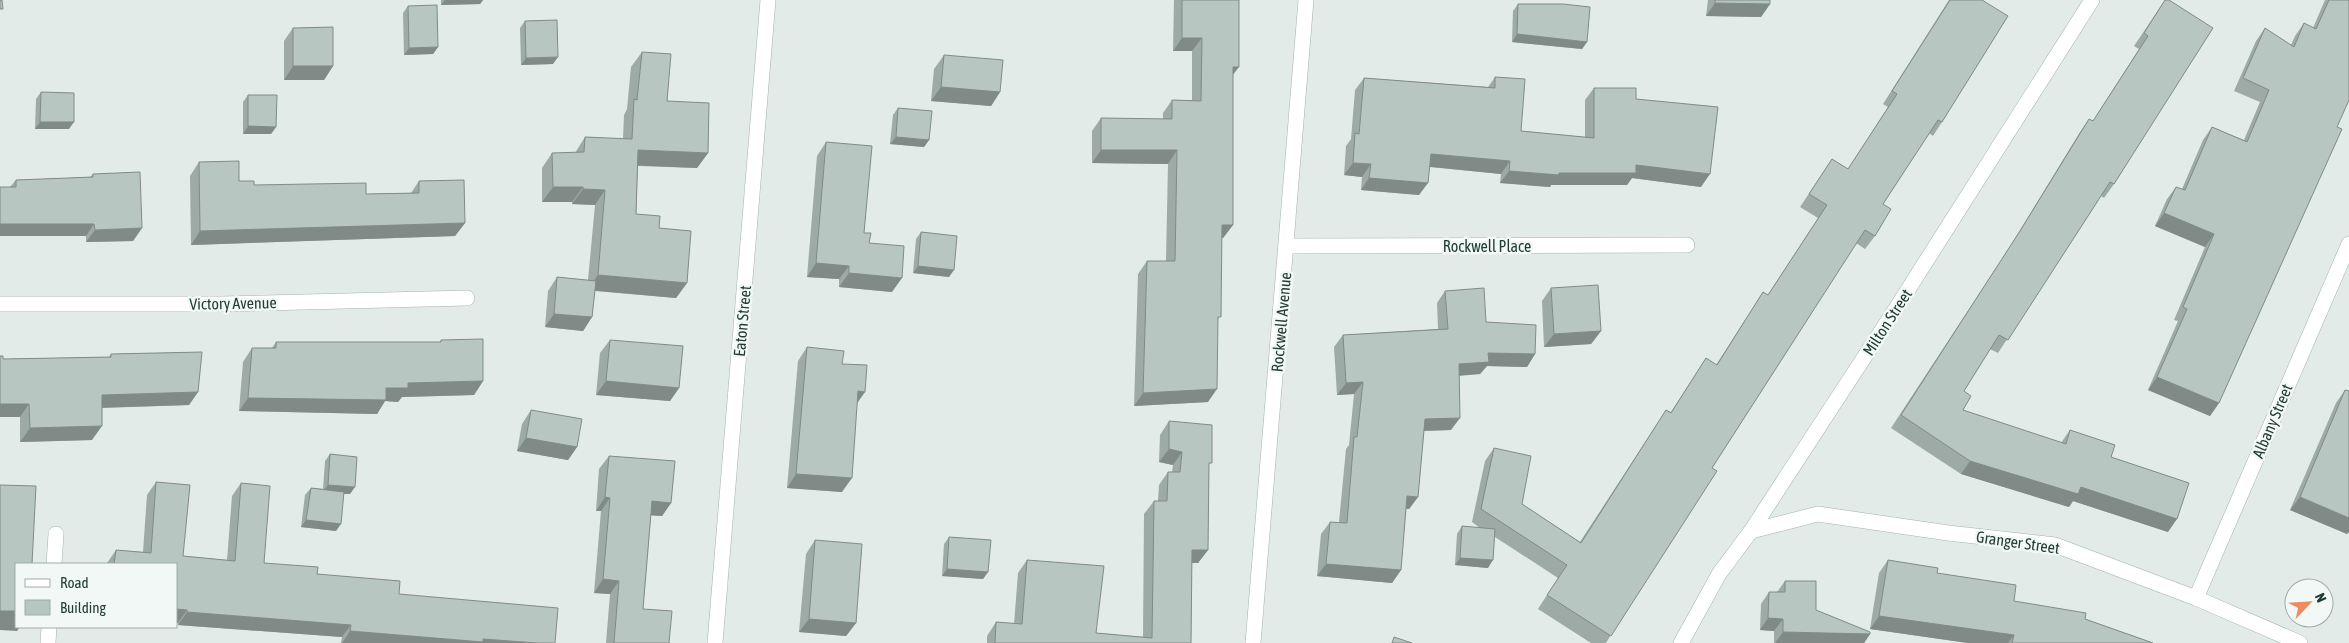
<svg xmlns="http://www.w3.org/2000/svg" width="2349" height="643" viewBox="0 0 2349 643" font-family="'Asap Condensed',sans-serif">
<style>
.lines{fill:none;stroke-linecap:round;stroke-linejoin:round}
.lane-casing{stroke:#a5b3ae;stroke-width:16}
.street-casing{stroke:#a5b3ae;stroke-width:16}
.lane{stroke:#fff;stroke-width:15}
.street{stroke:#fff;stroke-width:15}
.wall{fill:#9daaa6}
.shaded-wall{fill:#808b87}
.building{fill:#b7c6c1;stroke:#808b87}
.labels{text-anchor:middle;stroke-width:5;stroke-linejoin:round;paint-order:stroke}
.street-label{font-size:16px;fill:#233b36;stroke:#f2f8f5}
</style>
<rect width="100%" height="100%" fill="#e2ebe7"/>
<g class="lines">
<g class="lane-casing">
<g id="lane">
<path d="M 54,564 L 56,534"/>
<path d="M 48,643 L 49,627"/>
</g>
</g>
<g class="street-casing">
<g id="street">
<path d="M 1287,246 L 1687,245"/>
<path d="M 0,304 L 221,304 L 467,298"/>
<path d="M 1751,531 L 1818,514 L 1948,533 L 2055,545 L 2196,598 L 2300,643"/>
<path d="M 2196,598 L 2349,244"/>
<path d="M 715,643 L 768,0"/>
<path d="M 1253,643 L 1306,0"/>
<path d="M 1681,643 L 1719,574 L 1751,531 L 1897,307 L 2092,0"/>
</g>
</g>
<use href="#lane" class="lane"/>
<use href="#street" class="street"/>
</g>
<g class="wall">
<path d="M 441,0 L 483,0 L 480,4 L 441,5 Z"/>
<path d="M 1174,0 L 1239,0 L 1233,75 L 1233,225 L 1223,238 L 1222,238 L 1218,322 L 1208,402 L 1134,406 L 1138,274 L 1147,261 L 1166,261 L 1168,164 L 1092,163 L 1092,131 L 1101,118 L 1163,119 L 1163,113 L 1172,100 L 1192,100 L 1192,51 L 1173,51 Z"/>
<path d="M 1708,0 L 1770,0 L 1770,4 L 1761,17 L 1706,16 Z"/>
<path d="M 1949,0 L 1982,0 L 1942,122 L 1933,136 L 1929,133 L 1883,204 L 1875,236 L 1865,249 L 1856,243 L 1712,468 L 1606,643 L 1591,643 L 1538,609 L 1558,578 L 1495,537 L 1488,568 L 1455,565 L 1457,534 L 1462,526 L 1480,528 L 1472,522 L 1485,461 L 1494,448 L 1522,504 L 1580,542 L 1666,410 L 1671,412 L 1706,358 L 1716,365 L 1763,292 L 1768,295 L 1818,218 L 1800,207 L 1832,159 L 1848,169 L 1888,107 L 1883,104 Z"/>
<path d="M 2165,0 L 2114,184 L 2104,198 L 2101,196 L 1998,353 L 1990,349 L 1964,391 L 1963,410 L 2061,443 L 2070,430 L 2111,457 L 2168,532 L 2073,501 L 2069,507 L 1961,474 L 1891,428 L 2011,245 L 2080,132 L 2089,119 L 2093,121 L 2139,49 L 2134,46 Z"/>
<path d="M 2325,0 L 2349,0 L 2219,403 L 2210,416 L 2148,390 L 2178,321 L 2174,320 L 2205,247 L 2155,226 L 2167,199 L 2176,187 L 2182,189 L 2203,140 L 2212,127 L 2244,140 L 2260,102 L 2234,91 L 2256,41 L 2265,28 L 2291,45 L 2295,36 L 2304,23 L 2313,28 Z"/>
<path d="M 1518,4 L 1587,42 L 1582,49 L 1512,42 L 1513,11 Z"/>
<path d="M 408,6 L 438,47 L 433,54 L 404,55 L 403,13 Z"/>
<path d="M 525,21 L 553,64 L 521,65 L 520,28 Z"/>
<path d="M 293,28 L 333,66 L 324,80 L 284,80 L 284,41 Z"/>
<path d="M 642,52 L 667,101 L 708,153 L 697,168 L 638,166 L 636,214 L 659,228 L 687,283 L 676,298 L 595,291 L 592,317 L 583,331 L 545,327 L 548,291 L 557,277 L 588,280 L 595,205 L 572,204 L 572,202 L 542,202 L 542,168 L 552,153 L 575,153 L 585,137 L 623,139 L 624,115 L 627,109 L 631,67 Z"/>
<path d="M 944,55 L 1000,92 L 991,106 L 931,101 L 934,69 Z"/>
<path d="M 1495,77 L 1521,131 L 1585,137 L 1585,100 L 1594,88 L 1636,99 L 1701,187 L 1632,178 L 1627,185 L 1551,185 L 1550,187 L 1500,183 L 1501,174 L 1430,167 L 1419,195 L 1361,190 L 1362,177 L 1344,175 L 1346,146 L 1351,139 L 1355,90 L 1364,78 L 1488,87 Z"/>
<path d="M 41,92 L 69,129 L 35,129 L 36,99 Z"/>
<path d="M 248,95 L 276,127 L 271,134 L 243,134 L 243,102 Z"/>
<path d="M 898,108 L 929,140 L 924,147 L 890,144 L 893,115 Z"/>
<path d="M 826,142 L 864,233 L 892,292 L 839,287 L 839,279 L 807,277 L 817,156 Z"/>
<path d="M 199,162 L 239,181 L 254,185 L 366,194 L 411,193 L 419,181 L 465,223 L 455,236 L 191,245 L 190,176 Z"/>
<path d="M 93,174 L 142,228 L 133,241 L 86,242 L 86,236 L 10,187 L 16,180 L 90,177 Z"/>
<path d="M 921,232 L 949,277 L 913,273 L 916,239 Z"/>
<path d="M 1551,288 L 1601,331 L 1591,344 L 1544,347 L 1542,301 Z"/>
<path d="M 1445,291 L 1486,322 L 1535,354 L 1527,367 L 1487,366 L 1480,374 L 1459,376 L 1451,430 L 1424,431 L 1418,497 L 1409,509 L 1406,509 L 1401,570 L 1392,583 L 1317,576 L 1321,534 L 1330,522 L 1339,522 L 1346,449 L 1349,445 L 1354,394 L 1337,395 L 1334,347 L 1343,335 L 1438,329 L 1437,303 Z"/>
<path d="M 441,340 L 483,381 L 474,395 L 402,397 L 398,402 L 385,401 L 377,414 L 239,411 L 243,362 L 252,348 L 272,348 L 276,342 L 440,342 Z"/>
<path d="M 610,340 L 679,388 L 670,401 L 596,395 L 600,353 Z"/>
<path d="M 807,347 L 842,364 L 857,403 L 842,492 L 787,488 L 798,361 Z"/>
<path d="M 111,354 L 198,392 L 189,405 L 102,408 L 92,440 L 20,442 L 20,417 L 3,359 L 109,357 Z"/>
<path d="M 2345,390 L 2349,391 L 2349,532 L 2347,534 L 2290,510 L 2336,403 Z"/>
<path d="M 531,410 L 577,447 L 568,460 L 517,451 L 522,424 Z"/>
<path d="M 1169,421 L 1209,467 L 1208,550 L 1198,563 L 1192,563 L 1191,643 L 987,643 L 987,636 L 996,622 L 1014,624 L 1018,573 L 1027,560 L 1096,633 L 1143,637 L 1144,514 L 1154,501 L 1158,501 L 1159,485 L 1168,472 L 1172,472 L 1173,465 L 1159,462 L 1160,435 Z"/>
<path d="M 330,454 L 350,494 L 344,494 L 336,531 L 301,527 L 305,495 L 311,488 L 323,489 L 325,461 Z"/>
<path d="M 609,456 L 671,503 L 662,516 L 651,515 L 643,609 L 669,643 L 606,643 L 610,594 L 594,593 L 601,511 L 596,511 L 599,469 Z"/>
<path d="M 156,482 L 183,556 L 227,560 L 232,496 L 241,483 L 264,563 L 317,574 L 399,594 L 555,643 L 341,643 L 342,637 L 178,625 L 178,623 L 176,623 L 176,564 L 107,564 L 107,563 L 116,550 L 143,552 L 147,495 Z"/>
<path d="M 949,537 L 988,572 L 983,579 L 942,576 L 944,544 Z"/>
<path d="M 815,540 L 856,623 L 846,636 L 799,632 L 806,554 Z"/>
<path d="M 1888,560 L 1937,573 L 2014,601 L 2085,619 L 2153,643 L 1968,643 L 1870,629 L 1879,573 Z"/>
<path d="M 1785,581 L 1816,610 L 1870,634 L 1864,643 L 1774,643 L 1774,631 L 1760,630 L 1761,604 L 1769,592 L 1777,592 Z"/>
</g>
<g class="shaded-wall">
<path d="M 445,0 L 483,0 L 480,4 L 441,5 Z"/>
<path d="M 1715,3 L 1770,4 L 1761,17 L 1706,16 Z"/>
<path d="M 1517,34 L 1587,42 L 1582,49 L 1512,42 Z"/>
<path d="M 1182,38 L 1202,38 L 1192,51 L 1173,51 Z"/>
<path d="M 438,47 L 433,54 L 404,55 L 409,48 Z"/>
<path d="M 558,57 L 553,64 L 521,65 L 526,58 Z"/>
<path d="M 293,66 L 333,66 L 324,80 L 284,80 Z"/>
<path d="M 1233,67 L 1239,67 L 1229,80 Z"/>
<path d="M 941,87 L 1000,92 L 991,106 L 931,101 Z"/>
<path d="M 40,122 L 74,122 L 69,129 L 35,129 Z"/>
<path d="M 248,126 L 276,127 L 271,134 L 243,134 Z"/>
<path d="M 896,137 L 929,140 L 924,147 L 890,144 Z"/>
<path d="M 638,150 L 708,153 L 697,168 L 628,165 Z"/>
<path d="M 1101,150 L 1177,150 L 1168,164 L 1092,163 Z"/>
<path d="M 1431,154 L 1510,161 L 1501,174 L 1422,166 Z"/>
<path d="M 1353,163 L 1371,164 L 1362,177 L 1344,175 Z"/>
<path d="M 1636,165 L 1710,174 L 1701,187 L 1632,178 L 1627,185 L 1551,185 L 1550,187 L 1500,183 L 1509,171 L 1559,173 Z"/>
<path d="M 1369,178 L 1428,183 L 1419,195 L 1361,190 Z"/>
<path d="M 553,187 L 583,187 L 572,202 L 542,202 Z"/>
<path d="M 583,189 L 605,190 L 595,205 L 572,204 Z"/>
<path d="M 2164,213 L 2214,234 L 2205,247 L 2155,226 Z"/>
<path d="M 465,223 L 455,236 L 191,245 L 200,231 Z"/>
<path d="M 0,224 L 94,224 L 86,236 L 0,236 Z"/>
<path d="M 1222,225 L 1233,225 L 1223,238 L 1213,238 Z"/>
<path d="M 142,228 L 133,241 L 86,242 L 95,230 Z"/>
<path d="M 816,263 L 849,266 L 839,279 L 807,277 Z"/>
<path d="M 918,266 L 954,270 L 949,277 L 913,273 Z"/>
<path d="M 849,273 L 902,278 L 892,292 L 839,287 Z"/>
<path d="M 598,275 L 687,283 L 676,298 L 587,290 Z"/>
<path d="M 554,314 L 592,317 L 583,331 L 545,327 Z"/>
<path d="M 1601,331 L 1591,344 L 1544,347 L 1554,334 Z"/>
<path d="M 1488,353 L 1535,354 L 1527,367 L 1487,366 L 1480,374 L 1450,376 L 1459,364 Z"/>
<path d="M 2157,377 L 2219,403 L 2210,416 L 2148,390 Z"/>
<path d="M 483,381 L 474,395 L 402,397 L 398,402 L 385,401 L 377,414 L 239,411 L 248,398 L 386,388 L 408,383 Z"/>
<path d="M 606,381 L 679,388 L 670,401 L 596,395 Z"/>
<path d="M 1363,382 L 1354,394 L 1337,395 L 1346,383 Z"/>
<path d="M 1217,389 L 1208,402 L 1134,406 L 1143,393 Z"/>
<path d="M 858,391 L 865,392 L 856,405 Z"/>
<path d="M 198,392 L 189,405 L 92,408 L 102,395 Z"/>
<path d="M 0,404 L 29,404 L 20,417 L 0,417 Z"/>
<path d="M 1460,418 L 1451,430 L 1416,431 L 1425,419 Z"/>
<path d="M 102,426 L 92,440 L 20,442 L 30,428 Z"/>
<path d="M 526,438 L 577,447 L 568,460 L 517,451 Z"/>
<path d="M 1169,449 L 1182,452 L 1173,465 L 1159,462 Z"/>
<path d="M 1970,461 L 2081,487 L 2177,519 L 2168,532 L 2073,501 L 2069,507 L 1961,474 Z"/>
<path d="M 796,474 L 852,478 L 842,492 L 787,488 Z"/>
<path d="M 328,485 L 355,487 L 350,494 L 323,492 Z"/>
<path d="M 1407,496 L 1418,497 L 1409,509 L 1399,508 Z"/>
<path d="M 605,497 L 610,498 L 601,511 L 596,511 Z"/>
<path d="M 2300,497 L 2349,518 L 2349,532 L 2347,534 L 2290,510 Z"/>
<path d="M 652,501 L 671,503 L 662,516 L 643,515 Z"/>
<path d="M 306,520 L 341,524 L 336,531 L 301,527 Z"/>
<path d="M 1192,550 L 1208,550 L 1198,563 L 1183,563 Z"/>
<path d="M 1460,558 L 1493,560 L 1488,568 L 1455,565 Z"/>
<path d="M 1326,564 L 1401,570 L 1392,583 L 1317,576 Z"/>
<path d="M 947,569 L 988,572 L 983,579 L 942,576 Z"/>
<path d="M 603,579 L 619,581 L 610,594 L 594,593 Z"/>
<path d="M 176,609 L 187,610 L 178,623 L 176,623 Z"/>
<path d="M 0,611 L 16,611 L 16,627 L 20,627 L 17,631 L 0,630 Z"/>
<path d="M 187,612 L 351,625 L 342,637 L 178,625 Z"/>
<path d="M 1879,616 L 2014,635 L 2008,643 L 1968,643 L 1870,629 Z"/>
<path d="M 1768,618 L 1783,619 L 1774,631 L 1760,630 Z"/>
<path d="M 809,619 L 856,623 L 846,636 L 799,632 Z"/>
<path d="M 350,631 L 483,639 L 537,643 L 342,643 Z"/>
<path d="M 1783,632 L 1870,634 L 1864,643 L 1775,643 Z"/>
</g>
<g class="building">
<path d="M 0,0 L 2,0 L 3,9 L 0,9 Z"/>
<path d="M 1182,0 L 1239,0 L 1239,67 L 1233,67 L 1233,225 L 1222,225 L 1221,317 L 1218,317 L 1217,389 L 1143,393 L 1147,261 L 1175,261 L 1177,150 L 1101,150 L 1101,118 L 1172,119 L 1172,100 L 1201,101 L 1202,38 L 1182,38 Z"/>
<path d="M 1715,0 L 1770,0 L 1770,4 L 1715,3 Z"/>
<path d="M 1950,0 L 1982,0 L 2008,16 L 1942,122 L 1938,120 L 1883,204 L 1891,209 L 1875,236 L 1865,230 L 1712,468 L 1717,471 L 1611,636 L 1547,595 L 1567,565 L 1481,509 L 1494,448 L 1531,456 L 1522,504 L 1581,543 L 1666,410 L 1671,413 L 1706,358 L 1717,365 L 1763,292 L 1768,295 L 1827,205 L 1809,194 L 1832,159 L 1848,169 L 1897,94 L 1892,91 Z"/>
<path d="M 2165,0 L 2169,0 L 2213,28 L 2114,184 L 2110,182 L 2008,340 L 1999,335 L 1964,391 L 1971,396 L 1963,410 L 2066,444 L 2070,430 L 2115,445 L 2111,457 L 2189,483 L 2177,519 L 2081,487 L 2078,494 L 1970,461 L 1901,415 L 2020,231 L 2089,119 L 2093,121 L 2148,36 L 2144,33 Z"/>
<path d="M 2329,0 L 2349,0 L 2349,100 L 2337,127 L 2342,129 L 2219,403 L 2157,377 L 2187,309 L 2183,307 L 2214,234 L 2164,213 L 2176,187 L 2185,190 L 2212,127 L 2247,142 L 2269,90 L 2243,78 L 2265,28 L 2294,47 L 2304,23 L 2316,29 Z"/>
<path d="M 1518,4 L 1563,4 L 1590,7 L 1587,42 L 1517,34 Z"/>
<path d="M 437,5 L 438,47 L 409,48 L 408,6 Z"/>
<path d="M 557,20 L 558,57 L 526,58 L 525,21 Z"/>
<path d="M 333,27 L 333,66 L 293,66 L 293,28 Z"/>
<path d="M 642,52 L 671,54 L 667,101 L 709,103 L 708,153 L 638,150 L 636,214 L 660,216 L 659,228 L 691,231 L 687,283 L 598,275 L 605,190 L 583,189 L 583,187 L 553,187 L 552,153 L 584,152 L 585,137 L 632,139 L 634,99 L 637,100 Z"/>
<path d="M 944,55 L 1003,60 L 1000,92 L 941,87 Z"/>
<path d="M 1495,77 L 1525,79 L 1521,131 L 1594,138 L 1594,88 L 1636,88 L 1636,99 L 1718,107 L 1710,174 L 1636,165 L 1636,173 L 1559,173 L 1559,175 L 1509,171 L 1510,161 L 1431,154 L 1428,183 L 1369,178 L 1371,164 L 1353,163 L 1355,133 L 1359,134 L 1364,78 L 1495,88 Z"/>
<path d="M 41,92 L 74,93 L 74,122 L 40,122 Z"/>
<path d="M 248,95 L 277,95 L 276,127 L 248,126 Z"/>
<path d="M 898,108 L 932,111 L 929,140 L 896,137 Z"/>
<path d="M 826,142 L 872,146 L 864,233 L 871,233 L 869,243 L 904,246 L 902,278 L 849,273 L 849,266 L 816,263 Z"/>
<path d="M 239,161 L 239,181 L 254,181 L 254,185 L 366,183 L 366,194 L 419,193 L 419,181 L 464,180 L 465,223 L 200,231 L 199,162 Z"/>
<path d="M 140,172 L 142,228 L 95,230 L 94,224 L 0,224 L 0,187 L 16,187 L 16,180 L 93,177 L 93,174 Z"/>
<path d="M 921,232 L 957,236 L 954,270 L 918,266 Z"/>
<path d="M 557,277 L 596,281 L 592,317 L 554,314 Z"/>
<path d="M 1598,285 L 1601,331 L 1554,334 L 1551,288 Z"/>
<path d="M 1484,288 L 1486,322 L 1536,325 L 1535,354 L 1488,353 L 1489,362 L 1459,364 L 1460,418 L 1425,419 L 1418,497 L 1407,496 L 1401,570 L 1326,564 L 1330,522 L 1347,523 L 1354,437 L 1357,437 L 1363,382 L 1346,383 L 1343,335 L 1448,329 L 1445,291 Z"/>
<path d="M 483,339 L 483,381 L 408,383 L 408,388 L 386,388 L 386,400 L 248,398 L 252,348 L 276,348 L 276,342 L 441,342 L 441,340 Z"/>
<path d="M 610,340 L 683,346 L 679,388 L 606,381 Z"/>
<path d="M 807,347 L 844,351 L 842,364 L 867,365 L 865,392 L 858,391 L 852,478 L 796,474 Z"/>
<path d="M 202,352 L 198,392 L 102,395 L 102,426 L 30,428 L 29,404 L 0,404 L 0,356 L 3,356 L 3,359 L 111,357 L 111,354 Z"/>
<path d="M 2345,390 L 2349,391 L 2349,518 L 2300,497 Z"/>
<path d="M 531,410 L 582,419 L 577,447 L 526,438 Z"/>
<path d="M 1169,421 L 1212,425 L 1212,463 L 1209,463 L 1208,550 L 1192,550 L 1191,643 L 995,643 L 996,622 L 1022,624 L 1027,560 L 1104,566 L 1096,633 L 1152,638 L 1154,501 L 1167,501 L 1168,472 L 1180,472 L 1182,452 L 1169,449 Z"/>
<path d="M 330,454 L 357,457 L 355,487 L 328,485 Z"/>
<path d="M 609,456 L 675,461 L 671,503 L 652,501 L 643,609 L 672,611 L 669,643 L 614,643 L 619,581 L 603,579 L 610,498 L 605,497 Z"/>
<path d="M 156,482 L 190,485 L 183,556 L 235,561 L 241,483 L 270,486 L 264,563 L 318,567 L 317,574 L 400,581 L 399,594 L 558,608 L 555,643 L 537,643 L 483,639 L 483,642 L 350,631 L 351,625 L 187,612 L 187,610 L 176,609 L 176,564 L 114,564 L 116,550 L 151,553 Z"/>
<path d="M 0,485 L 36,486 L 32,564 L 16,564 L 16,611 L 0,611 Z"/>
<path d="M 311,488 L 344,492 L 341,524 L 306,520 Z"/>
<path d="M 1462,526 L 1495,529 L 1493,560 L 1460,558 Z"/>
<path d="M 949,537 L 991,540 L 988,572 L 947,569 Z"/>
<path d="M 815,540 L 862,544 L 856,623 L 809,619 Z"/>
<path d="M 1888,560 L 1938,568 L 1937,573 L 2016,585 L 2014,601 L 2086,613 L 2085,619 L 2153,643 L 2012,643 L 2014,635 L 1879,616 Z"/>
<path d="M 1785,581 L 1816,581 L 1816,610 L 1870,632 L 1870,634 L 1783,632 L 1783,619 L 1768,618 L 1769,592 L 1785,592 Z"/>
<path d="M 1394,637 L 1412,643 L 1392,643 Z"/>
</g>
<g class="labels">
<g class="street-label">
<text x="1487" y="252">Rockwell Place</text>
<text transform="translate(233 303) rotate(-1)" y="6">Victory Avenue</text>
<text transform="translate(742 321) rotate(-85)" y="6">Eaton Street</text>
<text transform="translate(1281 322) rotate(-85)" y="6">Rockwell Avenue</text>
<text transform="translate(1887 322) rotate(-57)" y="6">Milton Street</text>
<text transform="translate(2272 421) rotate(-67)" y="6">Albany Street</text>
<text transform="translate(2018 542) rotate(8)" y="6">Granger Street</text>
</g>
</g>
<rect x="15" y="563" width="162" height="65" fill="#f2f8f5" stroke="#9faca9"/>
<rect x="25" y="579" width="25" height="8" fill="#ffffff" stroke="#9faca9"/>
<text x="60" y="588" font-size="15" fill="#233b36">Road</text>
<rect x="25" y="600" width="25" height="15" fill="#b7c6c1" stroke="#9faca9"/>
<text x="60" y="613" font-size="15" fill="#233b36">Building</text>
<g transform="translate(2309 603) rotate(65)"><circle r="24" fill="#f2f8f5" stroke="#9faca9"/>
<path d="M0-4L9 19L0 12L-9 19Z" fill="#ea8b60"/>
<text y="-8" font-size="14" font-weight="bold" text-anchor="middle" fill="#233b36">N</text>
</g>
</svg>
